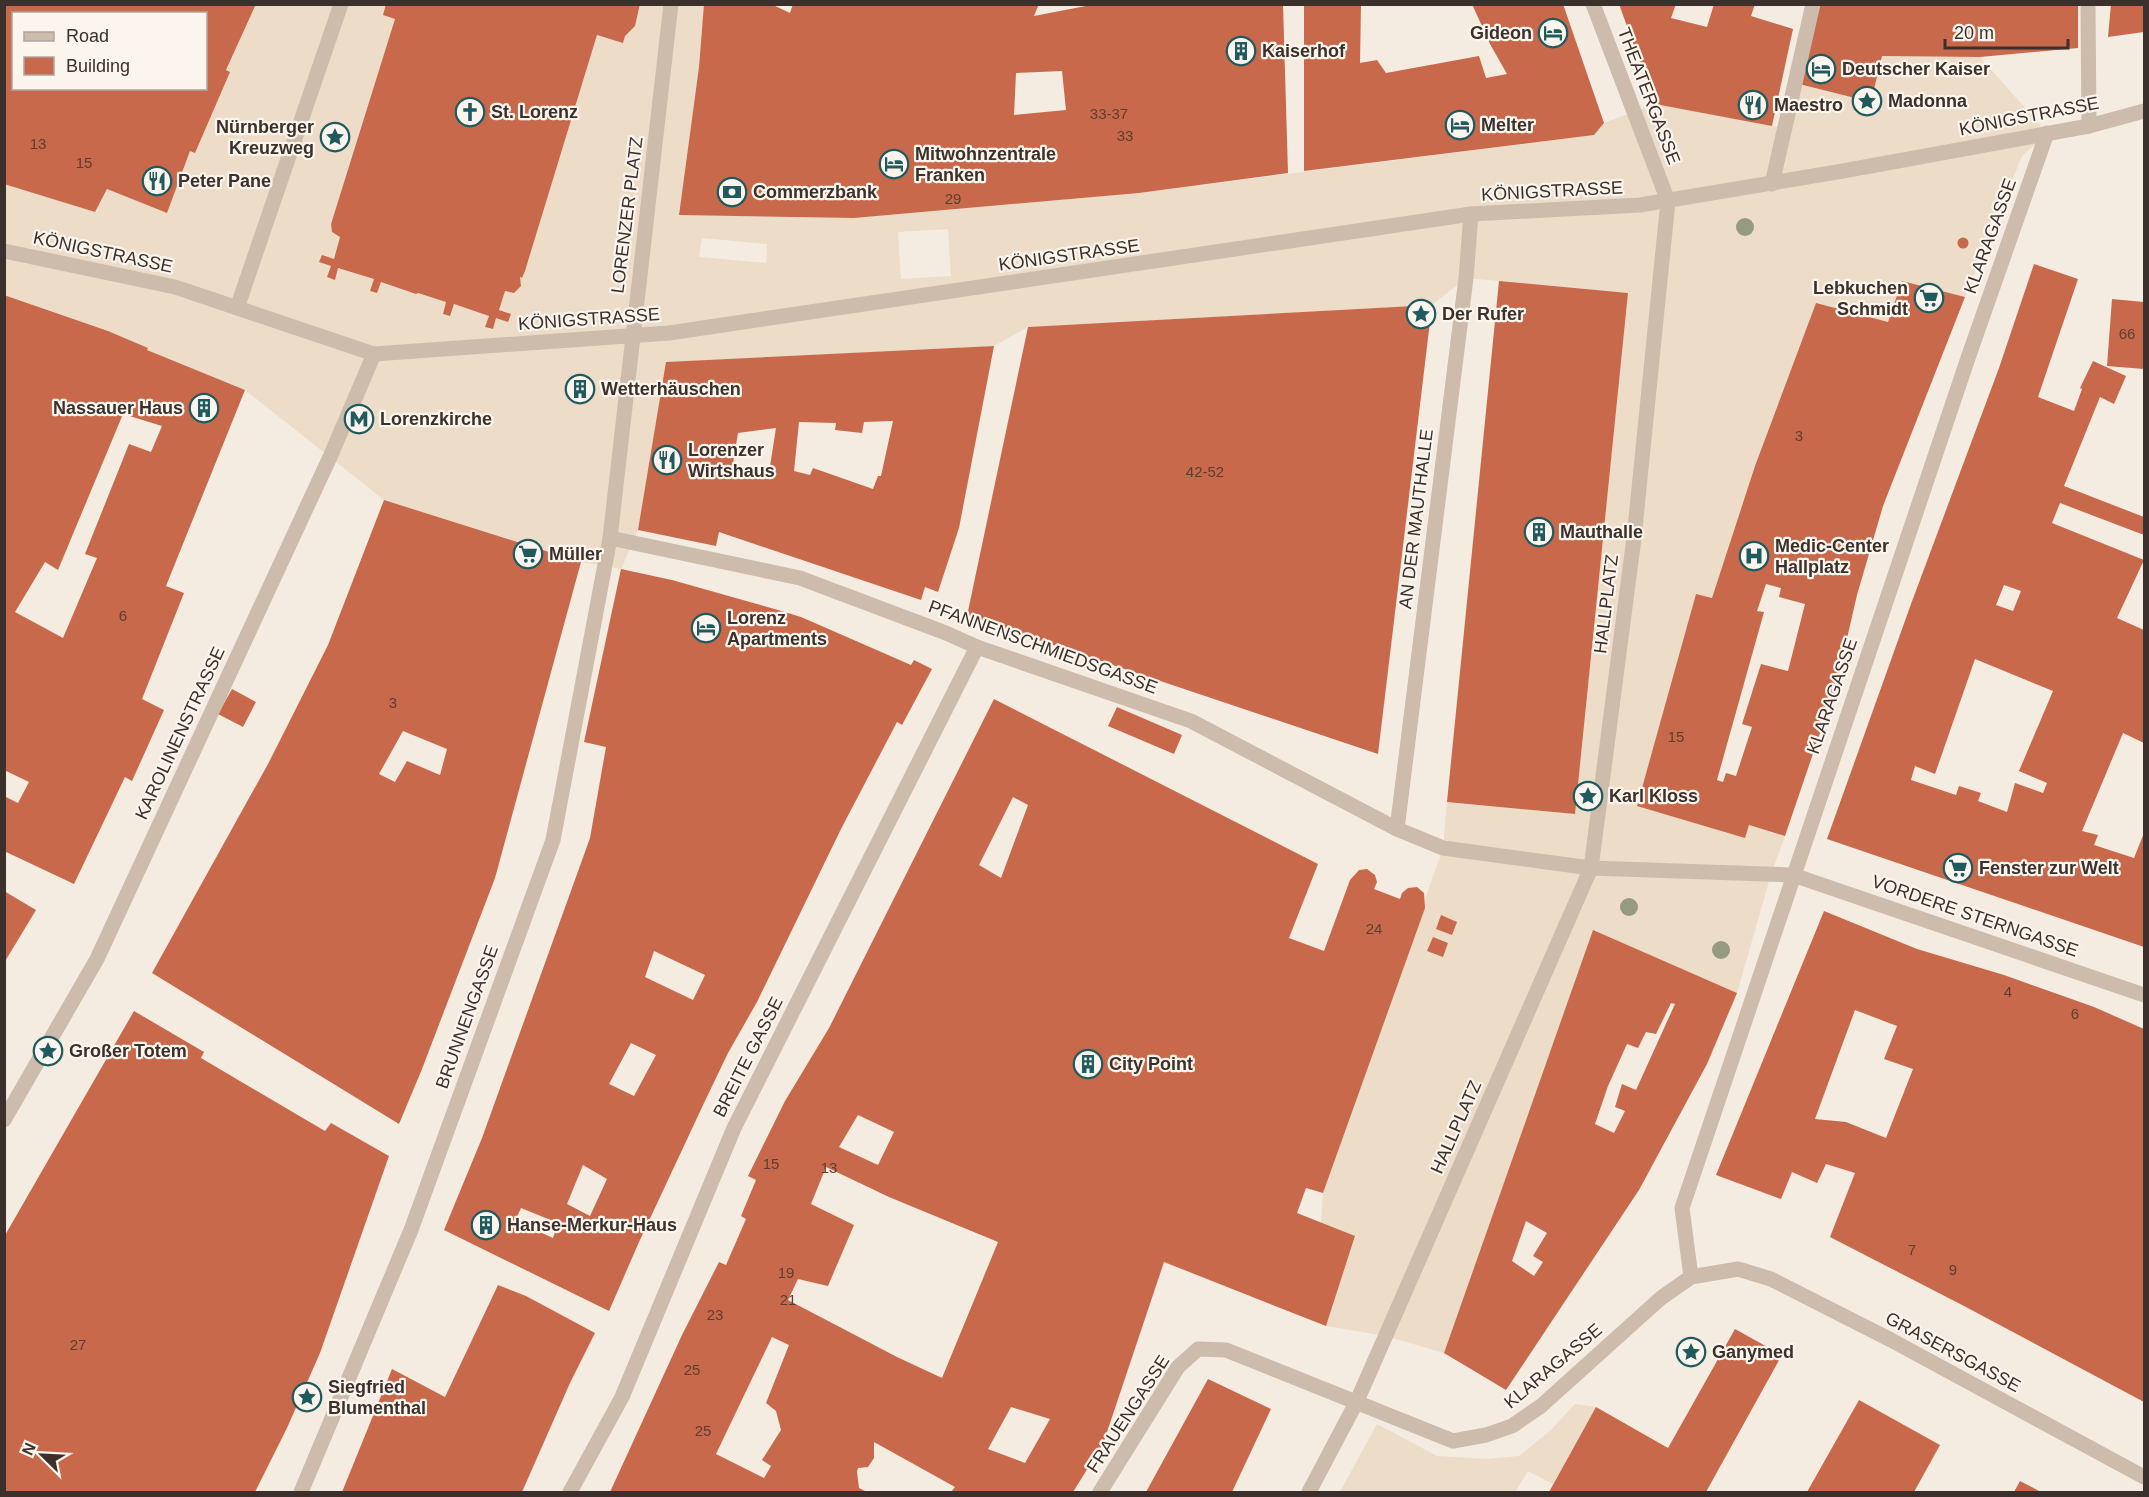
<svg xmlns="http://www.w3.org/2000/svg" width="2149" height="1497" viewBox="0 0 2149 1497" font-family="Arial,sans-serif">
<style>
.plaza{fill:#ecdcc8;fill-rule:evenodd}
.building{fill:#c8694b;fill-rule:evenodd}
.lines{fill:none;stroke-linecap:round;stroke-linejoin:round}
.street{stroke:#cdbbac;stroke-width:15}
.tree{fill:#969b7f}
.labels{text-anchor:middle;stroke-width:4.5;stroke-linejoin:round;paint-order:stroke}
.number-label{font-size:15px;fill:#5e3e33}
.poi-label{font-size:18px;font-weight:bold;fill:#3b302b;stroke:#fbf5ee;text-anchor:start}
.street-label{font-size:18px;fill:#3b302b;stroke:#fbf5ee}
</style>
<rect width="100%" height="100%" fill="#f4ebe1"/>
<g class="plaza">
<path d="M 256,5 L 386,5 L 383,15 L 395,19 L 331,224 L 332,232 L 340,237 L 334,259 L 322,255 L 319,262 L 331,266 L 328,278 L 335,279 L 338,268 L 374,279 L 371,291 L 377,293 L 381,282 L 416,294 L 418,293 L 446,302 L 443,314 L 450,316 L 454,304 L 489,316 L 485,327 L 492,329 L 505,291 L 514,293 L 521,286 L 520,277 L 522,278 L 525,271 L 597,35 L 623,43 L 625,36 L 635,26 L 640,5 L 704,5 L 699,67 L 679,215 L 854,218 L 1139,193 L 1594,135 L 1604,123 L 1655,104 L 1785,128 L 1799,84 L 1871,102 L 1882,56 L 1980,57 L 2047,133 L 2022,156 L 1965,297 L 1902,281 L 1888,322 L 1816,304 L 1755,466 L 1712,598 L 1696,594 L 1638,806 L 1745,837 L 1749,825 L 1785,836 L 1771,874 L 1737,993 L 1593,931 L 1444,1353 L 1386,1336 L 1326,1326 L 1355,1237 L 1321,1223 L 1323,1193 L 1443,848 L 1447,802 L 1575,814 L 1628,293 L 1466,278 L 1432,305 L 1028,327 L 994,346 L 667,362 L 638,530 L 621,569 L 581,562 L 384,500 L 245,390 L 147,350 L 148,348 L 108,331 L 5,295 L 5,184 L 95,212 L 107,189 L 167,213 L 190,151 L 230,72 L 226,70 ZM 948,229 L 951,276 L 901,279 L 898,232 ZM 702,238 L 767,244 L 766,263 L 699,257 ZM 579,377 L 588,381 L 591,388 L 588,396 L 581,399 L 573,397 L 569,389 L 572,381 Z"/>
<path d="M 1575,1404 L 1596,1407 L 1553,1484 L 1528,1471 L 1515,1492 L 1340,1492 L 1377,1424 L 1437,1456 L 1487,1459 L 1519,1456 L 1551,1430 Z"/>
</g>
<g class="building">
<path d="M 4,4 L 256,4 L 226,70 L 230,72 L 195,153 L 190,151 L 167,213 L 107,189 L 95,212 L 4,184 ZM 14,14 L 206,14 L 206,88 L 14,88 Z"/>
<path d="M 386,4 L 640,4 L 635,26 L 625,36 L 623,43 L 597,35 L 525,271 L 522,278 L 520,277 L 521,286 L 514,293 L 505,291 L 499,310 L 511,314 L 508,322 L 496,318 L 493,329 L 485,327 L 489,316 L 454,304 L 450,316 L 443,314 L 446,302 L 418,293 L 416,294 L 381,282 L 377,293 L 370,291 L 374,279 L 338,268 L 335,280 L 327,277 L 331,266 L 319,262 L 322,255 L 334,259 L 340,237 L 332,232 L 331,224 L 395,19 L 383,15 Z"/>
<path d="M 704,4 L 771,4 L 790,13 L 793,4 L 1039,4 L 1034,16 L 1096,4 L 1283,4 L 1288,173 L 1139,193 L 854,218 L 679,215 L 699,67 ZM 1062,71 L 1066,110 L 1014,115 L 1016,73 Z"/>
<path d="M 1304,4 L 1361,4 L 1360,63 L 1377,60 L 1386,73 L 1479,56 L 1486,78 L 1507,74 L 1490,44 L 1472,4 L 1563,4 L 1604,123 L 1594,135 L 1304,171 Z"/>
<path d="M 1619,4 L 1676,4 L 1671,18 L 1707,27 L 1714,4 L 1755,4 L 1751,16 L 1793,29 L 1772,126 L 1655,104 Z"/>
<path d="M 1820,4 L 2078,4 L 2078,48 L 1980,57 L 1882,56 L 1871,102 L 1799,84 Z"/>
<path d="M 2111,4 L 2144,4 L 2144,32 L 2108,37 Z"/>
<circle cx="1963" cy="243" r="5.5"/>
<path d="M 2034,264 L 2078,279 L 2038,397 L 2074,411 L 2082,389 L 2080,388 L 2093,361 L 2126,376 L 2114,404 L 2100,397 L 2064,486 L 2144,517 L 2144,535 L 2060,503 L 2052,523 L 2144,560 L 2117,618 L 2144,630 L 2144,743 L 2123,733 L 2082,831 L 2098,835 L 2094,845 L 2134,858 L 2144,833 L 2144,947 L 1827,839 L 1911,604 L 1999,368 ZM 2004,585 L 2021,591 L 2013,611 L 1996,605 ZM 1975,659 L 2053,691 L 2019,771 L 2047,783 L 2043,793 L 2015,783 L 2007,812 L 1978,801 L 1981,793 L 1959,786 L 1956,795 L 1911,780 L 1915,766 L 1935,774 Z"/>
<path d="M 1499,281 L 1628,293 L 1575,814 L 1447,802 Z"/>
<path d="M 1902,281 L 1965,297 L 1883,506 L 1857,595 L 1836,686 L 1785,836 L 1749,825 L 1745,838 L 1637,806 L 1696,594 L 1712,598 L 1755,466 L 1816,303 L 1888,322 ZM 1766,584 L 1781,588 L 1779,597 L 1805,604 L 1788,671 L 1761,664 L 1742,724 L 1752,727 L 1736,776 L 1726,773 L 1723,782 L 1717,780 L 1764,612 L 1757,611 Z"/>
<path d="M 4,295 L 108,331 L 148,348 L 147,350 L 245,390 L 166,586 L 184,593 L 142,699 L 164,710 L 132,781 L 125,777 L 74,884 L 4,851 L 4,796 L 18,803 L 29,782 L 4,770 ZM 123,414 L 162,426 L 151,452 L 129,444 L 85,554 L 97,558 L 63,638 L 15,612 L 45,562 L 58,570 Z"/>
<path d="M 2112,299 L 2144,302 L 2144,369 L 2107,366 Z"/>
<path d="M 1432,305 L 1378,754 L 967,616 L 1028,327 Z"/>
<path d="M 994,346 L 959,528 L 938,592 L 925,587 L 921,600 L 719,532 L 716,546 L 638,530 L 666,362 ZM 893,421 L 881,476 L 878,476 L 873,489 L 813,468 L 810,475 L 794,471 L 799,422 L 836,423 L 835,430 L 862,433 L 864,422 ZM 776,428 L 768,479 L 732,470 L 738,433 Z"/>
<circle cx="580" cy="388" r="10"/>
<path d="M 384,500 L 581,562 L 495,878 L 422,1069 L 399,1124 L 152,973 L 268,764 L 328,645 ZM 403,731 L 447,749 L 440,775 L 407,761 L 395,782 L 379,774 Z"/>
<path d="M 621,569 L 672,580 L 778,610 L 801,617 L 911,665 L 914,660 L 932,669 L 902,725 L 897,722 L 841,829 L 757,1002 L 728,1053 L 704,1103 L 639,1242 L 609,1311 L 444,1230 L 482,1138 L 590,838 L 606,747 L 584,742 ZM 654,951 L 705,975 L 693,1000 L 645,977 ZM 631,1043 L 656,1055 L 634,1096 L 609,1084 ZM 583,1165 L 607,1179 L 590,1216 L 567,1204 ZM 521,1208 L 558,1223 L 553,1238 L 515,1221 Z"/>
<path d="M 232,689 L 256,702 L 243,727 L 218,714 Z"/>
<path d="M 994,699 L 1318,864 L 1289,938 L 1324,951 L 1350,880 L 1359,870 L 1367,869 L 1375,875 L 1377,882 L 1374,889 L 1400,899 L 1402,893 L 1408,888 L 1417,887 L 1424,893 L 1425,908 L 1323,1193 L 1306,1188 L 1297,1213 L 1355,1236 L 1326,1326 L 1164,1262 L 1103,1444 L 1073,1492 L 951,1492 L 955,1487 L 874,1442 L 874,1458 L 868,1467 L 858,1468 L 857,1472 L 859,1488 L 867,1492 L 610,1492 L 682,1335 L 719,1262 L 726,1265 L 746,1219 L 741,1216 L 756,1180 L 748,1176 L 785,1101 L 829,1028 ZM 1013,797 L 1028,805 L 1001,878 L 979,865 ZM 858,1115 L 894,1132 L 878,1165 L 839,1147 ZM 826,1167 L 889,1197 L 998,1242 L 942,1378 L 897,1357 L 788,1300 L 798,1279 L 828,1286 L 854,1225 L 811,1204 ZM 772,1337 L 789,1345 L 766,1403 L 776,1411 L 781,1430 L 762,1460 L 771,1466 L 764,1478 L 716,1454 ZM 1011,1407 L 1050,1419 L 1025,1463 L 988,1449 Z"/>
<path d="M 1117,707 L 1182,735 L 1174,754 L 1108,726 Z"/>
<path d="M 4,891 L 36,910 L 4,963 Z"/>
<path d="M 1824,911 L 1917,949 L 2004,975 L 2094,1007 L 2144,1029 L 2144,1402 L 1964,1306 L 1830,1237 L 1855,1173 L 1826,1164 L 1817,1183 L 1792,1172 L 1781,1199 L 1716,1175 ZM 1855,1010 L 1897,1026 L 1884,1059 L 1913,1069 L 1886,1138 L 1846,1122 L 1815,1119 Z"/>
<path d="M 1441,915 L 1457,922 L 1452,935 L 1436,929 Z"/>
<path d="M 1593,930 L 1737,993 L 1707,1064 L 1639,1190 L 1506,1390 L 1444,1353 ZM 1671,1003 L 1675,1004 L 1636,1090 L 1622,1084 L 1615,1107 L 1625,1111 L 1614,1133 L 1595,1124 L 1608,1086 L 1627,1044 L 1638,1048 L 1646,1032 L 1656,1034 ZM 1526,1221 L 1547,1233 L 1533,1256 L 1543,1262 L 1534,1276 L 1512,1261 Z"/>
<path d="M 1433,937 L 1448,943 L 1443,957 L 1427,951 Z"/>
<path d="M 134,1011 L 204,1052 L 201,1058 L 325,1131 L 331,1123 L 389,1156 L 320,1353 L 287,1428 L 255,1492 L 4,1492 L 4,1237 Z"/>
<path d="M 498,1285 L 526,1296 L 595,1333 L 570,1383 L 522,1492 L 342,1492 L 392,1369 L 445,1397 Z"/>
<path d="M 1735,1329 L 1782,1355 L 1706,1492 L 1549,1492 L 1596,1407 L 1668,1448 Z"/>
<path d="M 1208,1379 L 1271,1409 L 1232,1492 L 1146,1492 Z"/>
<path d="M 1859,1400 L 1940,1445 L 1914,1492 L 1807,1492 Z"/>
<path d="M 2020,1481 L 2041,1492 L 2014,1492 Z"/>
</g>
<g class="lines">
<g class="street">
<path d="M 2088,4 L 2089,126"/>
<path d="M 1772,184 L 1813,4"/>
<path d="M 4,251 L 175,287 L 374,354 L 669,333 L 1471,214 L 1640,205 L 1843,171 L 2089,126 L 2144,111"/>
<path d="M 237,308 L 341,4"/>
<path d="M 610,538 L 800,578 L 946,633 L 977,647 L 1191,721 L 1397,829 L 1443,848 L 1591,868 L 1793,875 L 2144,995"/>
<path d="M 1397,829 L 1466,278 L 1471,214"/>
<path d="M 4,1120 L 97,959 L 330,457 L 374,354"/>
<path d="M 1691,1277 L 1682,1208 L 1968,358 L 2047,133"/>
<path d="M 301,1492 L 411,1230 L 553,840 L 610,538 L 671,4"/>
<path d="M 570,1492 L 622,1397 L 734,1128 L 977,647"/>
<path d="M 1100,1492 L 1178,1367 L 1198,1349 L 1226,1350 L 1453,1441 L 1486,1435 L 1512,1426 L 1541,1406 L 1661,1298 L 1691,1277 L 1738,1269 L 1771,1279 L 1891,1340 L 2144,1477"/>
<path d="M 1309,1492 L 1357,1401 L 1591,868 L 1634,538 L 1668,201 L 1593,4"/>
</g>
</g>
<g class="tree">
<circle cx="1745" cy="227" r="9"/>
<circle cx="1629" cy="907" r="9"/>
<circle cx="1721" cy="950" r="9"/>
</g>
<defs>
<g id="hotel-ring" transform="scale(1.5)"><circle r="9.5" fill="#fbf5ee" stroke="#1f5a5e" stroke-width="1.5"/><path d="M-6-4.5h1.5V1H6V5H4.5V3h-9V5H-6ZM-4 0a1.8 1.8 0 1 1 3.6 0ZM.5 0V-2.5h3Q6-2.5 6 0Z" fill="#1f5a5e"/></g>
<g id="building-ring" transform="scale(1.5)"><circle r="9.5" fill="#fbf5ee" stroke="#1f5a5e" stroke-width="1.5"/><path d="M-4-6H4V6H1V3H-1V6H-4ZM-2.5-4.3h1.7v1.8h-1.7ZM.8-4.3h1.7v1.8H.8ZM-2.5-1h1.7V.8h-1.7ZM.8-1h1.7V.8H.8Z" fill="#1f5a5e"/></g>
<g id="sight-ring" transform="scale(1.5)"><circle r="9.5" fill="#fbf5ee" stroke="#1f5a5e" stroke-width="1.5"/><path d="M0-6L1.8-2.2L6-1.7L2.9 1.2L3.7 5.4L0 3.3L-3.7 5.4L-2.9 1.2L-6-1.7L-1.8-2.2Z" fill="#1f5a5e"/></g>
<g id="restaurant-ring" transform="scale(1.5)"><circle r="9.5" fill="#fbf5ee" stroke="#1f5a5e" stroke-width="1.5"/><path d="M-5-6h1v4h1v-4h1v4h1v-4h1v5L-1.5 .5V6h-2V.5L-5-1ZM5-6V6H3V1.5H1.5Q1.5-4 5-6Z" fill="#1f5a5e"/></g>
<g id="church-ring" transform="scale(1.5)"><circle r="9.5" fill="#fbf5ee" stroke="#1f5a5e" stroke-width="1.5"/><path d="M-1.2-6h2.4v3.5h3.3v2.4h-3.3V6h-2.4V-.1h-3.3v-2.4h3.3Z" fill="#1f5a5e"/></g>
<g id="bank-ring" transform="scale(1.5)"><circle r="9.5" fill="#fbf5ee" stroke="#1f5a5e" stroke-width="1.5"/><path d="M-6-4H6V4H-6ZM0-2.3a2.3 2.3 0 1 0 0 4.6a2.3 2.3 0 1 0 0-4.6Z" fill="#1f5a5e"/></g>
<g id="supermarket-ring" transform="scale(1.5)"><circle r="9.5" fill="#fbf5ee" stroke="#1f5a5e" stroke-width="1.5"/><path d="M-6-5.5h2.5l.6 2H6L4.5 2H-2.5L-4.4-4H-6ZM-1.5 3.2a1.3 1.3 0 1 0 .1 0ZM3 3.2a1.3 1.3 0 1 0 .1 0Z" fill="#1f5a5e"/></g>
<g id="metro-ring" transform="scale(1.5)"><circle r="9.5" fill="#fbf5ee" stroke="#1f5a5e" stroke-width="1.5"/><path d="M-5.5 5V-5H-3L0 0L3-5H5.5V5H3V-.5L0 4L-3-.5V5Z" fill="#1f5a5e"/></g>
<g id="hospital-ring" transform="scale(1.5)"><circle r="9.5" fill="#fbf5ee" stroke="#1f5a5e" stroke-width="1.5"/><path d="M-5-5h3v3.5h4V-5h3V5h-3V1.5h-4V5h-3Z" fill="#1f5a5e"/></g>
</defs>
<g fill-rule="evenodd">
<use href="#hotel-ring" x="1553" y="33"/>
<use href="#building-ring" x="1241" y="51"/>
<use href="#hotel-ring" x="1821" y="69"/>
<use href="#sight-ring" x="1867" y="101"/>
<use href="#restaurant-ring" x="1753" y="105"/>
<use href="#church-ring" x="470" y="112"/>
<use href="#hotel-ring" x="1460" y="125"/>
<use href="#sight-ring" x="335" y="137"/>
<use href="#hotel-ring" x="894" y="164"/>
<use href="#restaurant-ring" x="157" y="181"/>
<use href="#bank-ring" x="732" y="192"/>
<use href="#supermarket-ring" x="1929" y="298"/>
<use href="#sight-ring" x="1421" y="314"/>
<use href="#building-ring" x="580" y="389"/>
<use href="#building-ring" x="204" y="408"/>
<use href="#metro-ring" x="359" y="419"/>
<use href="#restaurant-ring" x="667" y="460"/>
<use href="#building-ring" x="1539" y="532"/>
<use href="#supermarket-ring" x="528" y="554"/>
<use href="#hospital-ring" x="1754" y="556"/>
<use href="#hotel-ring" x="706" y="628"/>
<use href="#sight-ring" x="1588" y="796"/>
<use href="#supermarket-ring" x="1958" y="868"/>
<use href="#sight-ring" x="48" y="1051"/>
<use href="#building-ring" x="1088" y="1064"/>
<use href="#building-ring" x="486" y="1225"/>
<use href="#sight-ring" x="1691" y="1352"/>
<use href="#sight-ring" x="307" y="1397"/>
</g>
<g class="labels">
<g class="number-label">
<text x="1109" y="119">33-37</text>
<text x="1125" y="141">33</text>
<text x="38" y="149">13</text>
<text x="84" y="168">15</text>
<text x="953" y="204">29</text>
<text x="2127" y="339">66</text>
<text x="1799" y="441">3</text>
<text x="1205" y="477">42-52</text>
<text x="123" y="621">6</text>
<text x="393" y="708">3</text>
<text x="1676" y="742">15</text>
<text x="1374" y="934">24</text>
<text x="2008" y="997">4</text>
<text x="2075" y="1019">6</text>
<text x="771" y="1169">15</text>
<text x="829" y="1173">13</text>
<text x="1912" y="1255">7</text>
<text x="1953" y="1275">9</text>
<text x="786" y="1278">19</text>
<text x="788" y="1305">21</text>
<text x="715" y="1320">23</text>
<text x="78" y="1350">27</text>
<text x="692" y="1375">25</text>
<text x="703" y="1436">25</text>
</g>
<g class="poi-label">
<text x="1532" y="39" text-anchor="end">Gideon</text>
<text x="1262" y="57">Kaiserhof</text>
<text x="1842" y="75">Deutscher Kaiser</text>
<text x="1888" y="107">Madonna</text>
<text x="1774" y="111">Maestro</text>
<text x="491" y="118">St. Lorenz</text>
<text x="1481" y="131">Melter</text>
<text x="314" y="133" text-anchor="end">Nürnberger<tspan x="314" dy="21">Kreuzweg</tspan></text>
<text x="915" y="160">Mitwohnzentrale<tspan x="915" dy="21">Franken</tspan></text>
<text x="178" y="187">Peter Pane</text>
<text x="753" y="198">Commerzbank</text>
<text x="1908" y="294" text-anchor="end">Lebkuchen<tspan x="1908" dy="21">Schmidt</tspan></text>
<text x="1442" y="320">Der Rufer</text>
<text x="601" y="395">Wetterhäuschen</text>
<text x="183" y="414" text-anchor="end">Nassauer Haus</text>
<text x="380" y="425">Lorenzkirche</text>
<text x="688" y="456">Lorenzer<tspan x="688" dy="21">Wirtshaus</tspan></text>
<text x="1560" y="538">Mauthalle</text>
<text x="1775" y="552">Medic-Center<tspan x="1775" dy="21">Hallplatz</tspan></text>
<text x="549" y="560">Müller</text>
<text x="727" y="624">Lorenz<tspan x="727" dy="21">Apartments</tspan></text>
<text x="1609" y="802">Karl Kloss</text>
<text x="1979" y="874">Fenster zur Welt</text>
<text x="69" y="1057">Großer Totem</text>
<text x="1109" y="1070">City Point</text>
<text x="507" y="1231">Hanse-Merkur-Haus</text>
<text x="1712" y="1358">Ganymed</text>
<text x="328" y="1393">Siegfried<tspan x="328" dy="21">Blumenthal</tspan></text>
</g>
<g class="street-label">
<text transform="translate(1649 96) rotate(69)" y="6">THEATERGASSE</text>
<text transform="translate(2029 116) rotate(-11)" y="6">KÖNIGSTRASSE</text>
<text transform="translate(1552 191) rotate(-3)" y="6">KÖNIGSTRASSE</text>
<text transform="translate(627 215) rotate(-83)" y="6">LORENZER PLATZ</text>
<text transform="translate(1990 236) rotate(-70)" y="6">KLARAGASSE</text>
<text transform="translate(103 252) rotate(12)" y="6">KÖNIGSTRASSE</text>
<text transform="translate(1069 255) rotate(-8)" y="6">KÖNIGSTRASSE</text>
<text transform="translate(589 319) rotate(-4)" y="6">KÖNIGSTRASSE</text>
<text transform="translate(1416 519) rotate(-83)" y="6">AN DER MAUTHALLE</text>
<text transform="translate(1606 604) rotate(-83)" y="6">HALLPLATZ</text>
<text transform="translate(1043 647) rotate(20)" y="6">PFANNENSCHMIEDSGASSE</text>
<text transform="translate(1832 696) rotate(-71)" y="6">KLARAGASSE</text>
<text transform="translate(180 733) rotate(-65)" y="6">KAROLINENSTRASSE</text>
<text transform="translate(1975 916) rotate(19)" y="6">VORDERE STERNGASSE</text>
<text transform="translate(467 1017) rotate(-70)" y="6">BRUNNENGASSE</text>
<text transform="translate(748 1057) rotate(-63)" y="6">BREITE GASSE</text>
<text transform="translate(1456 1127) rotate(-66)" y="6">HALLPLATZ</text>
<text transform="translate(1953 1352) rotate(28)" y="6">GRASERSGASSE</text>
<text transform="translate(1553 1366) rotate(-40)" y="6">KLARAGASSE</text>
<text transform="translate(1128 1414) rotate(-57)" y="6">FRAUENGASSE</text>
</g>
</g>
<rect width="2149" height="1497" fill="none" stroke="#3b302b" stroke-width="12"/>
<rect x="12" y="12" width="195" height="78" fill="#fbf5ee" stroke="#aea6a0" stroke-width="1.5"/>
<rect x="24" y="32" width="30" height="9" fill="#cdbbac" stroke="#aea6a0" stroke-width="1.5"/>
<text x="66" y="42" font-size="18" fill="#3b302b">Road</text>
<rect x="24" y="57" width="30" height="18" fill="#c8694b" stroke="#aea6a0" stroke-width="1.5"/>
<text x="66" y="72" font-size="18" fill="#3b302b">Building</text>
<g transform="translate(42 1455) rotate(294)" stroke="#fbf5ee" stroke-width="4.5" paint-order="stroke">
<path d="M0-4.5L10 22L0 15L-10 22Z" fill="#3b302b"/>
<text y="-9" font-size="16" font-weight="bold" text-anchor="middle" fill="#3b302b">N</text>
</g>
<path d="M1945 39v9h123v-9" fill="none" stroke="#3b302b" stroke-width="3"/>
<text x="1954" y="39" font-size="18" fill="#3b302b" stroke="#fbf5ee" stroke-width="4.5" paint-order="stroke">20 m</text>
</svg>
